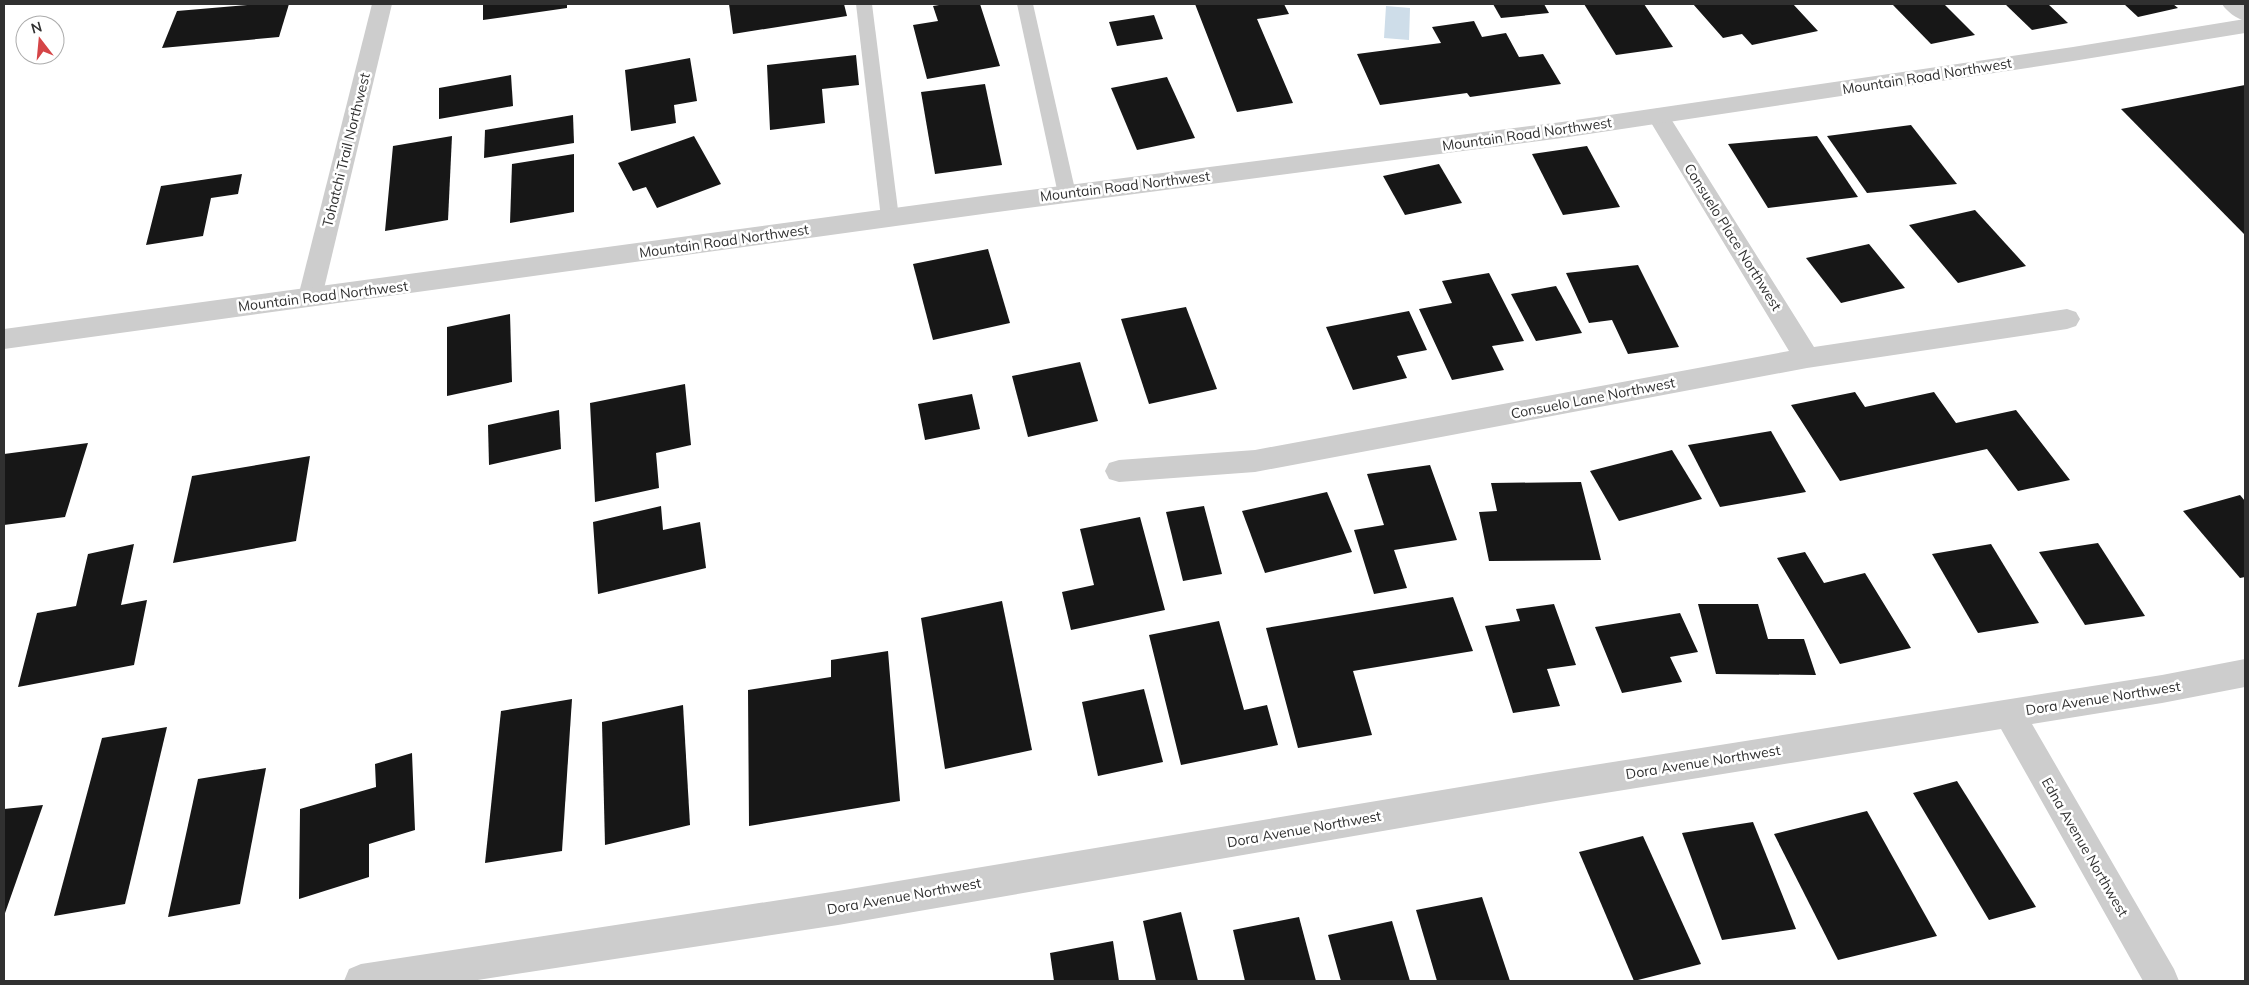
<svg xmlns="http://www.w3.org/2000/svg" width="2249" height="985" viewBox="0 0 2249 985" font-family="Mulish,sans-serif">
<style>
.water{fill:#cedde9}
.building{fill:#171717}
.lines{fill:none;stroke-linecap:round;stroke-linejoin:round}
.service{fill:#cdcdcd;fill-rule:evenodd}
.minor{fill:#cdcdcd;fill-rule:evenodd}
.tertiary{fill:#cdcdcd;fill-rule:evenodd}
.labels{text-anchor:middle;stroke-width:5;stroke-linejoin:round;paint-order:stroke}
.street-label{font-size:14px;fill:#303030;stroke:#fff}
</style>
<rect width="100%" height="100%" fill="#fff"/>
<path class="water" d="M 1386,6 L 1410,8 L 1409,40 L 1384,38 Z"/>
<g class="building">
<path d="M 260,4 L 289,4 L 279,37 L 162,48 L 177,11 Z"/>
<path d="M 483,4 L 567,4 L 567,8 L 483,20 Z"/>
<path d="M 729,4 L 844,4 L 847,16 L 733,34 Z"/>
<path d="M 945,4 L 980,4 L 1000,66 L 927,79 L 913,25 L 938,21 L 933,6 Z"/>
<path d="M 1195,4 L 1284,4 L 1289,14 L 1257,19 L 1293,103 L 1237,112 Z"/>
<path d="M 1493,4 L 1544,4 L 1549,13 L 1501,18 Z"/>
<path d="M 1584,4 L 1644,4 L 1673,47 L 1616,55 Z"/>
<path d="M 1693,4 L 1793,4 L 1818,31 L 1752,45 L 1742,34 L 1723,38 Z"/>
<path d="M 1892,4 L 1944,4 L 1975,35 L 1931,44 Z"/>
<path d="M 2005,4 L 2048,4 L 2068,23 L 2032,30 Z"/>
<path d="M 2124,4 L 2173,4 L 2178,8 L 2138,17 Z"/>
<path d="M 1154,15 L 1163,39 L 1117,46 L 1109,22 Z"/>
<path d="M 1474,21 L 1482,37 L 1506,33 L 1519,57 L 1543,54 L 1561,84 L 1470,97 L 1467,93 L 1380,105 L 1357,54 L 1441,43 L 1432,27 Z"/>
<path d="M 856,55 L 859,85 L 822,89 L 825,123 L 770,130 L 767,65 Z"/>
<path d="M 690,58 L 697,101 L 674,105 L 676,123 L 631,131 L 625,70 Z"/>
<path d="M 511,75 L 513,106 L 439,119 L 439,88 Z"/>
<path d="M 1167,77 L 1195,138 L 1137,150 L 1111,88 Z"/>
<path d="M 985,84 L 1002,165 L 935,174 L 921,92 Z"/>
<path d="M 2245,85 L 2245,235 L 2121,109 Z"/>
<path d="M 573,115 L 574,143 L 484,158 L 485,130 Z"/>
<path d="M 1911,125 L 1957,184 L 1867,193 L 1827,136 Z"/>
<path d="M 452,136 L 448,220 L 385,231 L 393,146 Z"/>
<path d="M 694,136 L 721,184 L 657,208 L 646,187 L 633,191 L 618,163 Z"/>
<path d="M 1817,136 L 1858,197 L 1768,208 L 1728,144 Z"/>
<path d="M 1587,146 L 1620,207 L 1563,215 L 1532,154 Z"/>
<path d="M 574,154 L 574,212 L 510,223 L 512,164 Z"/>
<path d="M 1439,164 L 1462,203 L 1405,215 L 1383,176 Z"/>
<path d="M 242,174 L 238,194 L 211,198 L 203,236 L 146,245 L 161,186 Z"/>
<path d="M 1975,210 L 2026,266 L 1958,283 L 1909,225 Z"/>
<path d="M 1869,244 L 1905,288 L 1841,303 L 1806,258 Z"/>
<path d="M 988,249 L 1010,323 L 933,340 L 913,264 Z"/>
<path d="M 1638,265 L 1679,347 L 1628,354 L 1612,320 L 1589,323 L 1566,273 Z"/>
<path d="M 1489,273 L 1524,341 L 1492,346 L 1504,370 L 1452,380 L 1419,309 L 1452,303 L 1442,281 Z"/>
<path d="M 1556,286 L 1582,333 L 1536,341 L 1511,294 Z"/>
<path d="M 1186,307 L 1217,389 L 1149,404 L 1121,319 Z"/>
<path d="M 1409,311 L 1427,350 L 1397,356 L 1407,378 L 1353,390 L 1326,327 Z"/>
<path d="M 510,314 L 512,382 L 447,396 L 447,327 Z"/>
<path d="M 1080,362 L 1098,421 L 1028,437 L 1012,376 Z"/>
<path d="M 685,384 L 691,445 L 656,453 L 659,488 L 595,502 L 590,403 Z"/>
<path d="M 1855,392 L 1865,407 L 1934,392 L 1956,423 L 2016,410 L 2070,480 L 2018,491 L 1987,449 L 1840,481 L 1791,405 Z"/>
<path d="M 972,394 L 980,429 L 925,440 L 918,404 Z"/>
<path d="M 559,410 L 561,449 L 489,465 L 488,425 Z"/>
<path d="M 1771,431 L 1806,492 L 1720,507 L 1688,445 Z"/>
<path d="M 88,443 L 65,517 L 4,525 L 4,454 Z"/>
<path d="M 1672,450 L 1702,499 L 1619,521 L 1590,471 Z"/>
<path d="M 310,456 L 296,541 L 173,563 L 192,476 Z"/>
<path d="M 1430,465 L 1457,540 L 1394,550 L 1407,588 L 1374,594 L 1354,530 L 1384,525 L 1367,474 Z"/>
<path d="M 1581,482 L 1601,560 L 1489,561 L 1479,512 L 1497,511 L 1491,483 Z"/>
<path d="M 1327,492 L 1352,552 L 1265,573 L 1242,511 Z"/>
<path d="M 2240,495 L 2245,501 L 2245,577 L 2240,578 L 2183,511 Z"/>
<path d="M 661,506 L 663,530 L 700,522 L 706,568 L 598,594 L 593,522 Z"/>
<path d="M 1204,506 L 1222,574 L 1183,581 L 1166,512 Z"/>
<path d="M 1140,517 L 1165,610 L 1071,630 L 1062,592 L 1094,585 L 1080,529 Z"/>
<path d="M 2098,543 L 2145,616 L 2085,625 L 2039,552 Z"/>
<path d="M 134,544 L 121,605 L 147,600 L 134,665 L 18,687 L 37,613 L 76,606 L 88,554 Z"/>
<path d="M 1991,544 L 2039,623 L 1978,633 L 1932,554 Z"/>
<path d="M 1805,552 L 1824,583 L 1865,573 L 1911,648 L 1840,664 L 1777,558 Z"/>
<path d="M 1453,597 L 1473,651 L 1353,671 L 1372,735 L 1298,748 L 1266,628 Z"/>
<path d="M 1002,601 L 1032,750 L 945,769 L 921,618 Z"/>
<path d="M 1554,604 L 1576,665 L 1547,669 L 1560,706 L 1513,713 L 1485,626 L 1520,621 L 1516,609 Z"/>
<path d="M 1698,604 L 1758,604 L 1768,639 L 1804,639 L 1816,675 L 1716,674 Z"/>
<path d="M 1680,613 L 1698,652 L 1670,657 L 1682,682 L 1622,693 L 1595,627 Z"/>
<path d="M 1219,621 L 1244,710 L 1267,705 L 1278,745 L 1181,765 L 1149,635 Z"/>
<path d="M 888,651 L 900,801 L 749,826 L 748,690 L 831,677 L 831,660 Z"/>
<path d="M 1144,689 L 1163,762 L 1098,776 L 1082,702 Z"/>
<path d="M 572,699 L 562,851 L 485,863 L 501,711 Z"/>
<path d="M 683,705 L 690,825 L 605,845 L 602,722 Z"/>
<path d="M 167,727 L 125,904 L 54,916 L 102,738 Z"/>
<path d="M 412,753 L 415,830 L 369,844 L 369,877 L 299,899 L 300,809 L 376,787 L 375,764 Z"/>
<path d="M 266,768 L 240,904 L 168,917 L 198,779 Z"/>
<path d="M 1957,781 L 2036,907 L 1989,920 L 1913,793 Z"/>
<path d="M 43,805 L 4,916 L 4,809 Z"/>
<path d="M 1867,811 L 1937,936 L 1838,960 L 1774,834 Z"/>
<path d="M 1753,822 L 1796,929 L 1722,940 L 1682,833 Z"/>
<path d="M 1643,836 L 1701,964 L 1634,981 L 1579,852 Z"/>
<path d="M 1482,897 L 1510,981 L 1437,981 L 1416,910 Z"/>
<path d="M 1181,912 L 1198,981 L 1156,981 L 1143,921 Z"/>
<path d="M 1299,917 L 1316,981 L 1245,981 L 1233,930 Z"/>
<path d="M 1392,921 L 1410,981 L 1341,981 L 1328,935 Z"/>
<path d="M 1113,941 L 1119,981 L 1054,981 L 1050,953 Z"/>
</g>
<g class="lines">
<g class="service">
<path d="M 856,4 L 872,4 L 899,218 L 896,223 L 890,225 L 884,223 L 881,218 Z"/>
<path d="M 1017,4 L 1033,4 L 1076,194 L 1073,199 L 1067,201 L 1061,199 L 1058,194 Z"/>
</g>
<g class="minor">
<path d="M 372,4 L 392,4 L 322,297 L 319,304 L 310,306 L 301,304 L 298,297 Z"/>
<path d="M 2222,4 L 2245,4 L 2245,21 C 2236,18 2227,12 2222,4 Z"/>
<path d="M 1658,108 L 1666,111 L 1814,347 L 2067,309 L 2076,312 L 2080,319 L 2076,326 L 2067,329 L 1807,368 L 1255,472 L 1119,482 L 1109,479 L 1105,471 L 1109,463 L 1119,460 L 1255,450 L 1789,351 L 1647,116 L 1650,111 Z"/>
<path d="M 2245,659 L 2245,687 L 2162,703 L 2032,724 L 2174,969 L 2179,981 L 2143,981 L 2001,729 L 1556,801 L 838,925 L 471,981 L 344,981 L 349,969 L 361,964 L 838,891 L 1556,771 L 2162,675 Z"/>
</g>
<path class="tertiary" d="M 2245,19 L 2245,33 L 2073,61 L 1562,138 L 990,213 L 4,349 L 4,329 L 990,195 L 1562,122 L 2073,47 Z"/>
</g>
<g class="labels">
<g class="street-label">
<text transform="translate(1927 76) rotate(-9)" y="5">Mountain Road Northwest</text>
<text transform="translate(1527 134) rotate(-8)" y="5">Mountain Road Northwest</text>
<text transform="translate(346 150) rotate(-76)" y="5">Tohatchi Trail Northwest</text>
<text transform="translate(1125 186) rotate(-7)" y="5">Mountain Road Northwest</text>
<text transform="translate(1733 237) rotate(58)" y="5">Consuelo Place Northwest</text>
<text transform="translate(724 241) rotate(-8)" y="5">Mountain Road Northwest</text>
<text transform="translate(323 296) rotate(-7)" y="5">Mountain Road Northwest</text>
<text transform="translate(1593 398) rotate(-11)" y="5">Consuelo Lane Northwest</text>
<text transform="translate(2103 698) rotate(-9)" y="5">Dora Avenue Northwest</text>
<text transform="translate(1703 762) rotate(-9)" y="5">Dora Avenue Northwest</text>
<text transform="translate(1304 829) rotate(-10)" y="5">Dora Avenue Northwest</text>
<text transform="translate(2085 847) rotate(60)" y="5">Edna Avenue Northwest</text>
<text transform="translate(904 896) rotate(-10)" y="5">Dora Avenue Northwest</text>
</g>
</g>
<rect width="2249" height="985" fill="none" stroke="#303030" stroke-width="10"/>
<g transform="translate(40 40) rotate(344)"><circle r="24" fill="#ffffff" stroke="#acacac"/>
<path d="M0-4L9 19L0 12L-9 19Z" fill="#d54547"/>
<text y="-8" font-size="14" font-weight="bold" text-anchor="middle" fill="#303030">N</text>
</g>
</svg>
